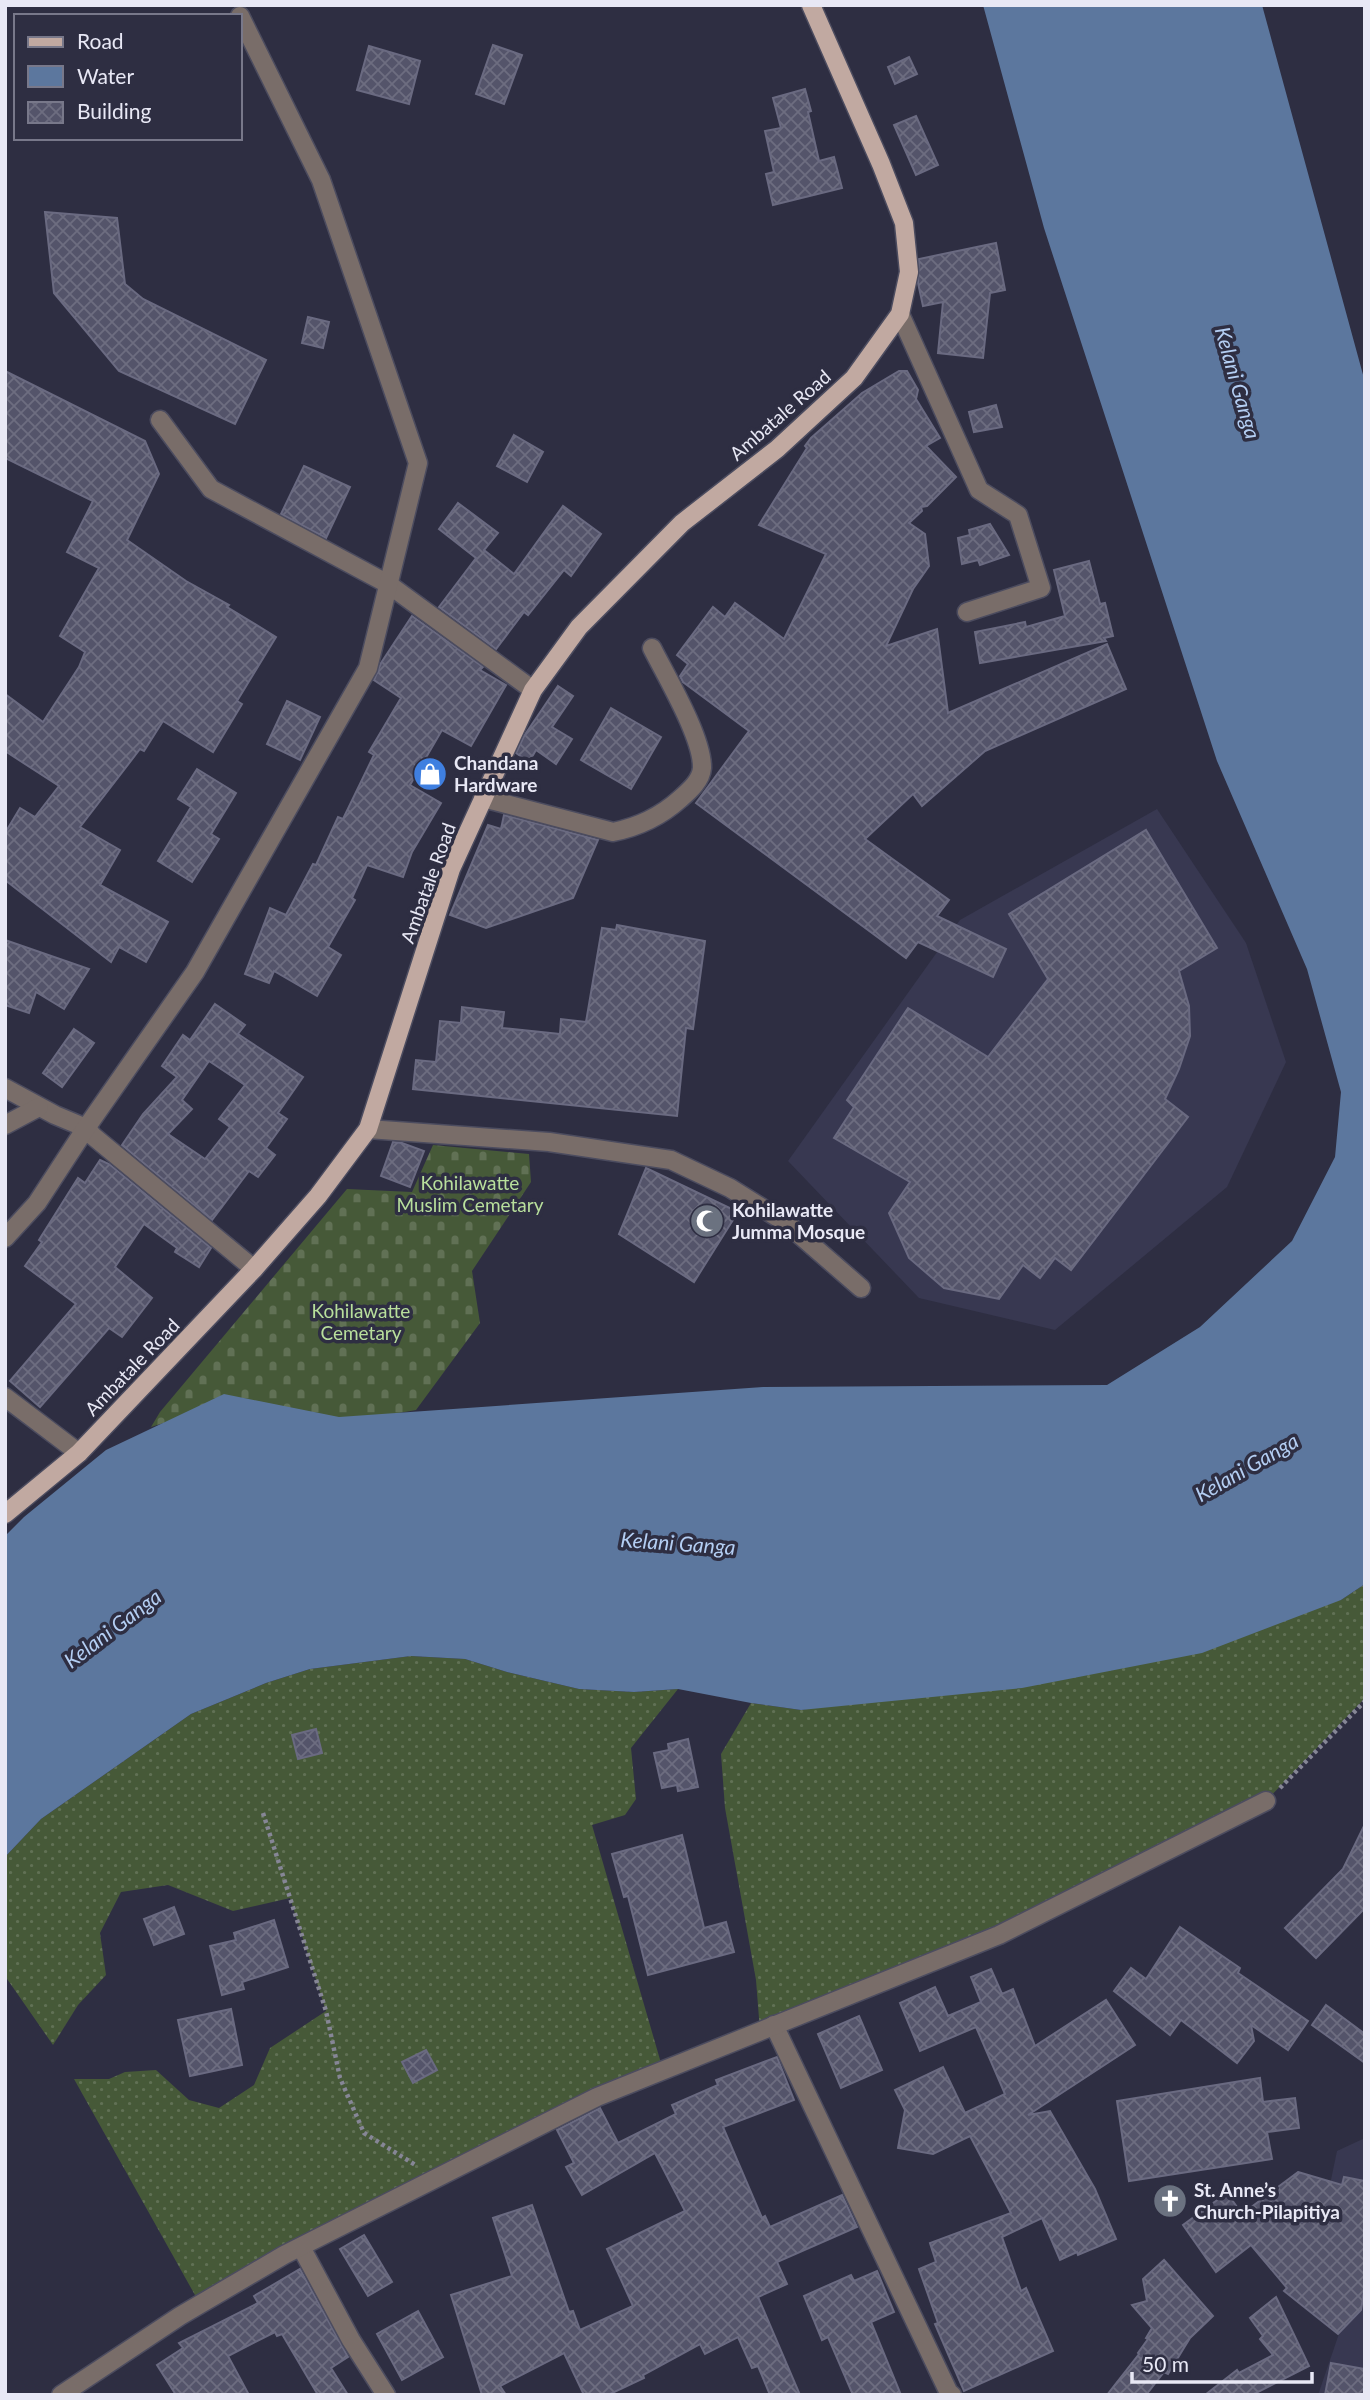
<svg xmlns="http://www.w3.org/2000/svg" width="1370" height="2400" viewBox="0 0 1370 2400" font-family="Lato,sans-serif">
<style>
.built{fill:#383851}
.grass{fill:url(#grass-dots)}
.cemetery{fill:url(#cemetery-stones)}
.water{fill:#5c779e}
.building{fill:url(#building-cross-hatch);stroke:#6a6a81;stroke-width:2;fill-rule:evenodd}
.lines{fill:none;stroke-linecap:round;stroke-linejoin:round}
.minor-casing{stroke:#4c4c5f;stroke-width:21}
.major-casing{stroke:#4c4c5f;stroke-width:21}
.path{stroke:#868696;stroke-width:4.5;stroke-dasharray:3.5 3.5;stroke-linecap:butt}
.minor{stroke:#796d69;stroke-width:18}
.major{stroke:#c1a9a1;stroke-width:18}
.labels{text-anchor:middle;stroke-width:7;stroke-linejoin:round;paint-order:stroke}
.street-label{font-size:19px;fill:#e8e8f5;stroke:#2e2e42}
.poi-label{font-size:19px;font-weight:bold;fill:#e8e8f5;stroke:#2e2e42;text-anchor:start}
.park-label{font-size:19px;fill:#b8df9c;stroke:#2e2e42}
.water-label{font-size:21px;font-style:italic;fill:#b4cef3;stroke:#2e2e42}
</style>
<defs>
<pattern id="grass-dots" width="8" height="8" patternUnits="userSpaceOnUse" patternTransform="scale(1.75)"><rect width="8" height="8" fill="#465938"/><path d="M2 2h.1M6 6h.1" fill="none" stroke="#617155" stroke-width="1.8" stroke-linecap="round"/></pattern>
<pattern id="cemetery-stones" width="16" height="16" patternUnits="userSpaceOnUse" patternTransform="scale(1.75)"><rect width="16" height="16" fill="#465938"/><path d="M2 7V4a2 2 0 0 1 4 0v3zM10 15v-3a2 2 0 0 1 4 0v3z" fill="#617155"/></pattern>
<pattern id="building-cross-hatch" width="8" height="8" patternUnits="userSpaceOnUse" patternTransform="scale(1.75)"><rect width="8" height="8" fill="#54546a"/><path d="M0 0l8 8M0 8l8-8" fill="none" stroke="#6d6d80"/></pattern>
</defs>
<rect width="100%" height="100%" fill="#2e2e42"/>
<g class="built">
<path d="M 1157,809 L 1246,943 L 1286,1062 L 1227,1187 L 1055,1330 L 919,1298 L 788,1161 L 960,920 Z"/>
<path d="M 1365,2138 L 1365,2395 L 1318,2395 L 1343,2322 L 1315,2257 L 1337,2151 Z"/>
</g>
<g class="grass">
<path d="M 1365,1584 L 1365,1698 L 1266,1801 L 999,1935 L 760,2031 L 756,1980 L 725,1808 L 721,1754 L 751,1703 L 801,1710 L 1341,1600 Z"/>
<path d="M 411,1656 L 465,1659 L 507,1672 L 579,1689 L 634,1692 L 678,1689 L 631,1748 L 636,1799 L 625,1815 L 592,1825 L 663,2070 L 200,2304 L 74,2079 L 109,2079 L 125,2072 L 156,2070 L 189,2100 L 219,2108 L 254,2085 L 270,2048 L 326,2011 L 290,1898 L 233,1911 L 168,1885 L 121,1892 L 100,1933 L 106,1975 L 78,2005 L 53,2045 L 5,1976 L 5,1857 L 41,1819 L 191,1714 L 266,1683 L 310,1669 Z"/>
</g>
<path class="cemetery" d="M 433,1145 L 529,1154 L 531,1182 L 472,1271 L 480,1323 L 416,1410 L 343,1423 L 227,1403 L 151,1427 L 160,1412 L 347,1189 L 412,1192 Z"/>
<path class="water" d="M 983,5 L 1262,5 L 1365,382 L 1365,1584 L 1341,1600 L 1202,1653 L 1022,1688 L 801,1710 L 751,1703 L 678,1689 L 634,1692 L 579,1689 L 507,1672 L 465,1659 L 411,1656 L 310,1669 L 266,1683 L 191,1714 L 41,1819 L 5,1857 L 5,1536 L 24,1517 L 106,1450 L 224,1394 L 339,1417 L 763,1387 L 1107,1385 L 1200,1327 L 1292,1241 L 1335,1157 L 1341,1092 L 1307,969 L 1217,761 L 1044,228 Z"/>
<g class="building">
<path d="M 493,45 L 522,55 L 504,104 L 476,94 Z"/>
<path d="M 369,46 L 420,61 L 409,104 L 357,90 Z"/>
<path d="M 909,57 L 917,74 L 895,84 L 888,67 Z"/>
<path d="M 805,89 L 811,111 L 808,112 L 819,161 L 834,157 L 842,188 L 773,205 L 766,174 L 774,172 L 765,131 L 781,128 L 773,98 Z"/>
<path d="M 916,116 L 938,165 L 916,175 L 894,125 Z"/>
<path d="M 45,212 L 117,218 L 125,284 L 143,299 L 266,360 L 235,424 L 119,371 L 54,293 Z"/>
<path d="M 996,243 L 1005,290 L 990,293 L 983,358 L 938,353 L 943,302 L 923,306 L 918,283 L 919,259 Z"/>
<path d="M 308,317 L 329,322 L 323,348 L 302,343 Z"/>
<path d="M 5,371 L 145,441 L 159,474 L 127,540 L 186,581 L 229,605 L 227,607 L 276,637 L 237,701 L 242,704 L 213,752 L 163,721 L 144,751 L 140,749 L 80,827 L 120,850 L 100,885 L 168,922 L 146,962 L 119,947 L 111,962 L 5,880 L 5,833 L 20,808 L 35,817 L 59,786 L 5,751 L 5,694 L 43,722 L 79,667 L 85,652 L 60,636 L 99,568 L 67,552 L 93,501 L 5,458 Z"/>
<path d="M 899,371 L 907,371 L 918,390 L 916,399 L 940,438 L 926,446 L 956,477 L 927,506 L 921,507 L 922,511 L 909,523 L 925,534 L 929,566 L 913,589 L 886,646 L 937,629 L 948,713 L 1107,644 L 1126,689 L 985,751 L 922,806 L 913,794 L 865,839 L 949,900 L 937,916 L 1006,949 L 993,977 L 918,942 L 906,958 L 696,803 L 749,731 L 683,682 L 680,676 L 688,664 L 677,655 L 713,607 L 725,617 L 735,603 L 784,639 L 826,554 L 759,525 L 807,448 L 805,446 L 811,438 L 862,393 Z"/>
<path d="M 996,405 L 1002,427 L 974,432 L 969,412 Z"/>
<path d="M 514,435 L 543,452 L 527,482 L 497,466 Z"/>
<path d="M 304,466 L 350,487 L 326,538 L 281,514 Z"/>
<path d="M 458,503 L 498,533 L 484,550 L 514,574 L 563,506 L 601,534 L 571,576 L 564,570 L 528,615 L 524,612 L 496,649 L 439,607 L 476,558 L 439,529 Z"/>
<path d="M 990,524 L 1009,555 L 980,565 L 978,560 L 962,564 L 958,538 L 970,535 L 969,530 Z"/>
<path d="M 1089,561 L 1100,604 L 1105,603 L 1113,636 L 1104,638 L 1106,641 L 980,663 L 975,632 L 1025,622 L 1026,627 L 1065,616 L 1054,570 Z"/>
<path d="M 412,616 L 483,667 L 480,670 L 506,685 L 471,746 L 442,730 L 410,785 L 441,803 L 412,852 L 403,877 L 367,865 L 352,898 L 355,900 L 328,947 L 341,955 L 317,996 L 274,971 L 269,983 L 245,974 L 270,908 L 286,915 L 313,864 L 316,865 L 338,817 L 343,819 L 374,755 L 369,752 L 401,698 L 374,680 L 381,663 Z"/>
<path d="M 558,686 L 573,696 L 552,727 L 572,739 L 556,764 L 536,750 L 529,762 L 516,753 L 524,736 Z"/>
<path d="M 287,701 L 320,717 L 300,760 L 267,744 Z"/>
<path d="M 611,708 L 661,737 L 631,789 L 581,760 Z"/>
<path d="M 197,769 L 236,793 L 211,834 L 219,839 L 192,882 L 158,861 L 191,807 L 178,799 Z"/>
<path d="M 504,815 L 598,840 L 573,898 L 486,928 L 450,915 L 488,825 L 501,829 Z"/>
<path d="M 1146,830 L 1217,948 L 1179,971 L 1189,1006 L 1190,1036 L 1179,1069 L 1165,1099 L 1188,1117 L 1071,1270 L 1055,1258 L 1040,1278 L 1023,1265 L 999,1299 L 944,1288 L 909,1258 L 889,1213 L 910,1182 L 834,1138 L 854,1107 L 847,1100 L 908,1008 L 988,1057 L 1048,979 L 1009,914 Z"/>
<path d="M 617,925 L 705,941 L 693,1029 L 686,1028 L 677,1116 L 413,1089 L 416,1060 L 436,1062 L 440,1021 L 461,1023 L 462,1007 L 504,1012 L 502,1028 L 560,1034 L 561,1019 L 586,1022 L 602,928 L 616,930 Z"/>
<path d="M 5,940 L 89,969 L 64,1009 L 36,992 L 29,1013 L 5,1005 Z"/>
<path d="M 215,1004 L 245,1025 L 238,1034 L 303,1077 L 278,1113 L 287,1119 L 266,1148 L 275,1155 L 258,1177 L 249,1171 L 212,1220 L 122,1145 L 143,1114 L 177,1077 L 162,1066 L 183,1035 L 190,1040 ZM 209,1061 L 245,1085 L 219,1119 L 230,1127 L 205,1159 L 168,1134 L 192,1109 L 182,1100 Z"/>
<path d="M 74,1029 L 94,1043 L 62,1087 L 43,1073 Z"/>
<path d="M 393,1142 L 402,1143 L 424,1151 L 410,1187 L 381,1176 Z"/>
<path d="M 100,1160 L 109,1164 L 211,1248 L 199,1267 L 175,1252 L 177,1248 L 144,1224 L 115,1267 L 152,1298 L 122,1337 L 109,1328 L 40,1407 L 10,1381 L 76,1304 L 25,1266 L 42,1242 L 39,1240 L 78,1178 L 85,1183 Z"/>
<path d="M 646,1168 L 738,1212 L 694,1282 L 619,1234 Z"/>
<path d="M 316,1729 L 322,1753 L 298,1759 L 292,1735 Z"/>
<path d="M 688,1739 L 698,1787 L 678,1791 L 677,1785 L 662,1788 L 654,1753 L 669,1750 L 668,1744 Z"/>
<path d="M 1365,1824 L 1365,1908 L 1316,1958 L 1285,1928 L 1343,1869 Z"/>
<path d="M 682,1835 L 704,1928 L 726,1922 L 734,1952 L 648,1975 L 628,1896 L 624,1897 L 612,1854 Z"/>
<path d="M 174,1907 L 184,1934 L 154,1945 L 144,1919 Z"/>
<path d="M 274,1920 L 288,1967 L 242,1982 L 244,1989 L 222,1995 L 210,1946 L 236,1940 L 234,1933 Z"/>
<path d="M 1180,1927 L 1240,1968 L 1238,1973 L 1308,2021 L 1288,2050 L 1251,2025 L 1254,2041 L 1237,2063 L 1181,2020 L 1170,2035 L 1114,1991 L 1131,1968 L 1146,1979 Z"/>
<path d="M 991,1969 L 1002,1994 L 1013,1989 L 1035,2046 L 1106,2000 L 1135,2045 L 1028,2115 L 1050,2111 L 1095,2189 L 1116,2239 L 1078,2255 L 1077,2252 L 1060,2260 L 1042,2218 L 1002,2237 L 1021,2291 L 1026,2288 L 1053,2351 L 964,2391 L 935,2324 L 938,2323 L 919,2269 L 936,2262 L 930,2243 L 1011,2213 L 970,2136 L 933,2154 L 898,2148 L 905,2110 L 895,2090 L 943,2067 L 965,2113 L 1005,2094 L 976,2027 L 920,2051 L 900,2003 L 935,1987 L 948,2016 L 981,2002 L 971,1977 Z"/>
<path d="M 1326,2005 L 1365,2034 L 1365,2063 L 1312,2025 Z"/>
<path d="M 231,2009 L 242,2065 L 190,2076 L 178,2020 Z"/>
<path d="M 859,2016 L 882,2070 L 841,2088 L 818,2034 Z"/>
<path d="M 426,2050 L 437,2070 L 413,2083 L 402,2062 Z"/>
<path d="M 777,2057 L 794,2100 L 723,2127 L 762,2218 L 765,2216 L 770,2227 L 842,2195 L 857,2227 L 777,2262 L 787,2284 L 758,2297 L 800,2395 L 770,2395 L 758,2366 L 752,2368 L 738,2337 L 705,2354 L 700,2344 L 643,2375 L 644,2378 L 608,2395 L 584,2395 L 564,2353 L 500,2386 L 506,2395 L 482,2395 L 451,2295 L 512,2276 L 493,2218 L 532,2205 L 569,2312 L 573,2311 L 580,2330 L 633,2306 L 607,2249 L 685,2211 L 655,2153 L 582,2195 L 566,2167 L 574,2163 L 557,2130 L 600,2108 L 618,2143 L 676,2114 L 672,2105 L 718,2085 L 716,2080 Z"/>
<path d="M 1260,2078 L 1263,2102 L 1295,2098 L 1299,2128 L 1267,2132 L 1272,2159 L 1129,2181 L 1117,2101 Z"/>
<path d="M 1298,2172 L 1342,2185 L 1344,2177 L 1365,2181 L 1365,2286 L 1361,2310 L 1338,2334 L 1284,2291 L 1287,2288 L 1251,2245 L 1216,2272 L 1183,2225 L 1227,2193 L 1242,2214 Z"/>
<path d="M 364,2235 L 392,2282 L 368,2296 L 340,2249 Z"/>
<path d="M 1164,2260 L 1213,2316 L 1190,2338 L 1168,2374 L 1164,2372 L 1146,2395 L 1107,2395 L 1139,2354 L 1138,2353 L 1148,2339 L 1146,2338 L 1152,2328 L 1132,2305 L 1147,2301 L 1143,2279 Z"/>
<path d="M 300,2269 L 348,2357 L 331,2368 L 348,2395 L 318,2395 L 282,2334 L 277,2336 L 275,2332 L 228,2356 L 249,2395 L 176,2395 L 157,2365 L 183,2348 L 179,2343 L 258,2303 L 254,2296 Z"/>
<path d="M 877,2271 L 894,2312 L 871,2322 L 901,2395 L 853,2395 L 828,2337 L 822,2340 L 804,2296 L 851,2275 L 854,2281 Z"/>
<path d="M 1276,2297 L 1309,2366 L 1252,2395 L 1205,2395 L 1237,2370 L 1239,2373 L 1273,2355 L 1260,2339 L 1263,2336 L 1250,2318 Z"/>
<path d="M 418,2311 L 443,2357 L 402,2380 L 377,2334 Z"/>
<path d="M 1331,2363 L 1365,2369 L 1365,2395 L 1325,2395 Z"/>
</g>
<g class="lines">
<g class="minor-casing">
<g id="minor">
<path d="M 900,314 L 979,490 L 1018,515 L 1041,588 L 967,612"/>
<path d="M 160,420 L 211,489 L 388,584 L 533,690"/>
<path d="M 483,798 L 613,832 C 638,827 661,816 680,799 C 689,791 701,781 702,768 C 703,738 666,676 652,648"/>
<path d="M 5,1088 L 55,1115 L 86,1128 L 93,1136 L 254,1269"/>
<path d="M 5,1125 L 39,1107"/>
<path d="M 368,1129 L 549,1142 L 671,1160 L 730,1188 L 785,1222 L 861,1288"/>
<path d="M 5,1238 L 37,1203 L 86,1128 L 195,972 L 368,668 L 418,463 L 321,180 L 240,16"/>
<path d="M 5,1397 L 79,1453"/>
<path d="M 774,2025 L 949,2393 L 952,2395"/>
<path d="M 301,2247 L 351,2340 L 386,2395"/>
<path d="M 61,2395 L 180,2316 L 284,2255 L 597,2097 L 999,1935 L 1266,1801"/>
</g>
</g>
<g class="major-casing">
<path id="major" d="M 5,1514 L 79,1453 L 254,1269 L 318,1196 L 368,1129 L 451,869 L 533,690 L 579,627 L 682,523 L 777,449 L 854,378 L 900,314 L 909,272 L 904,223 L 881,164 L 811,5"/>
</g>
<g class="path">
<path d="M 1280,1788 L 1365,1701"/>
<path d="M 263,1813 L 326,2011 L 340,2078 L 364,2133 L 417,2166"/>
</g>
<use href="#minor" class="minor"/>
<use href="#major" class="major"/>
</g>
<defs>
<g id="shop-disc" transform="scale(1.75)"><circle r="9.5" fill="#3f7fe0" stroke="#2e2e42"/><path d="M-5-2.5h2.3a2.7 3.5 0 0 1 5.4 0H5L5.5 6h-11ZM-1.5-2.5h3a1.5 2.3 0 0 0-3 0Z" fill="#fff"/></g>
<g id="mosque-disc" transform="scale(1.75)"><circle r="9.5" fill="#6b7280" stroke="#2e2e42"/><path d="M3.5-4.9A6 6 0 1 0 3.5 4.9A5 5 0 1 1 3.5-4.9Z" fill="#fff"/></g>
<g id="church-disc" transform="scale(1.75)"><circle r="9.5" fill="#6b7280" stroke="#2e2e42"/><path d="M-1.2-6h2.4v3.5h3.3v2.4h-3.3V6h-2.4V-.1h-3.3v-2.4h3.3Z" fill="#fff"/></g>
</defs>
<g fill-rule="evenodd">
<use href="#shop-disc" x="430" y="774"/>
<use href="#mosque-disc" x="707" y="1221"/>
<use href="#church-disc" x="1170" y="2201"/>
</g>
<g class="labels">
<g class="street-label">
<text transform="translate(780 415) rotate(-41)" y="7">Ambatale Road</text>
<text transform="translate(428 883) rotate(-70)" y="7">Ambatale Road</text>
<text transform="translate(132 1367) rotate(-46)" y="7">Ambatale Road</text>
</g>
<g class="poi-label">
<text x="454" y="770">Chandana<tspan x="454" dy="22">Hardware</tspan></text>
<text x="732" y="1217">Kohilawatte<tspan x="732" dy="22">Jumma Mosque</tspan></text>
<text x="1194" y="2197">St. Anne’s<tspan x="1194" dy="22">Church-Pilapitiya</tspan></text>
</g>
<g class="park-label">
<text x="470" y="1190">Kohilawatte<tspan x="470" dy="22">Muslim Cemetary</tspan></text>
<text x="361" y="1318">Kohilawatte<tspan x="361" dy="22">Cemetary</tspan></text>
</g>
<g class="water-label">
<text transform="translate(1237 383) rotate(74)" y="7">Kelani Ganga</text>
<text transform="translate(1247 1468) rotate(-30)" y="7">Kelani Ganga</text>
<text transform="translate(678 1544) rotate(4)" y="7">Kelani Ganga</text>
<text transform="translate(113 1629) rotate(-37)" y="7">Kelani Ganga</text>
</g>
</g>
<rect width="1370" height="2400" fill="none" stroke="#e8e8f5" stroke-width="14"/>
<rect x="14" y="14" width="228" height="126" fill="#2e2e42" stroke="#78788a" stroke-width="2"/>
<rect x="28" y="37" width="35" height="10" fill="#c1a9a1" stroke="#78788a" stroke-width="2"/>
<text x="77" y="49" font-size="21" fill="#e8e8f5">Road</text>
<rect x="28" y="66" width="35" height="21" fill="#5c779e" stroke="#78788a" stroke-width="2"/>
<text x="77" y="84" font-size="21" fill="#e8e8f5">Water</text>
<rect x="28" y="102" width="35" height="21" fill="url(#building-cross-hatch)" stroke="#78788a" stroke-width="2"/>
<text x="77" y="119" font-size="21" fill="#e8e8f5">Building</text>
<path d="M1132 2372v10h180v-10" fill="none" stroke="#e8e8f5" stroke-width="3.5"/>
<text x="1142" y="2372" font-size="21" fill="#e8e8f5" stroke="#2e2e42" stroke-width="5" paint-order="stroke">50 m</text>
</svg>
